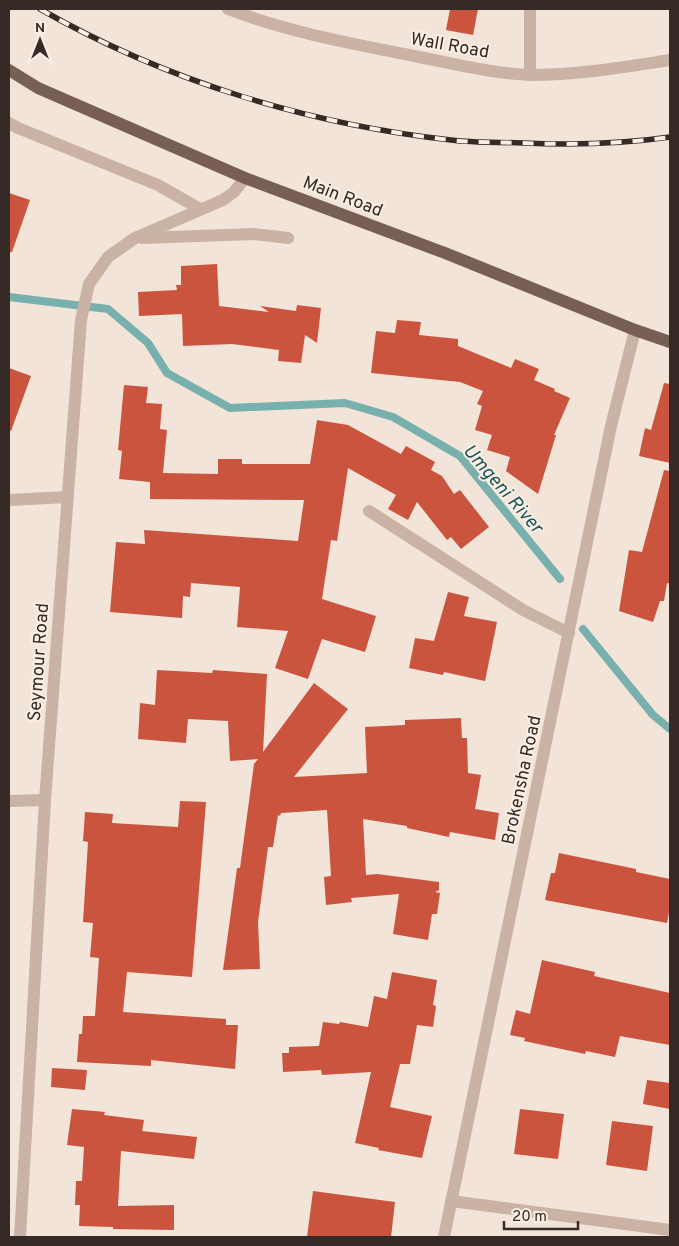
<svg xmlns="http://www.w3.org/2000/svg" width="679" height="1246" viewBox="0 0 679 1246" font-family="Overpass,sans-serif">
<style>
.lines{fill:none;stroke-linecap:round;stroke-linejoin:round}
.stream{stroke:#77b0ad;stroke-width:8}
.building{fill:#ca543e}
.minor{stroke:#cab2a4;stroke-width:12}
.major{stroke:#785f56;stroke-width:12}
.rail-casing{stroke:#352a26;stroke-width:5.5}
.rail{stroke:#faeee5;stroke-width:4;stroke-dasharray:11;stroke-linecap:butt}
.labels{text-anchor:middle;stroke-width:4;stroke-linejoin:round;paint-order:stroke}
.street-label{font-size:18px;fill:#352a26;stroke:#faeee5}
.water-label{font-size:19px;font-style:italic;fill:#1a5857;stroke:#faeee5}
</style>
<rect width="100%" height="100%" fill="#f2e4d9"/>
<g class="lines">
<g class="stream">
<path d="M 9,297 L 108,309 L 148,343 L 167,373 L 230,408 L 345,403 L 393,417 L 460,456 L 560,579"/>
<path d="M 583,629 L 653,715 L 670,729"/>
</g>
</g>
<g class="building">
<path d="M 450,9 L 478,9 L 473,35 L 446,30 Z"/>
<path d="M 9,193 L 30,200 L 12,252 L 9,252 Z"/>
<path d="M 217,264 L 219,306 L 269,312 L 260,306 L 296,311 L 297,305 L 321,308 L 317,343 L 305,335 L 301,363 L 278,361 L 279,350 L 232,344 L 183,346 L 182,314 L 139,316 L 138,292 L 177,290 L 176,285 L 181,285 L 181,266 Z"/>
<path d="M 397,320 L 421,322 L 419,335 L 458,339 L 458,346 L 511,368 L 515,359 L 539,369 L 534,380 L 555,389 L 554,391 L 570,398 L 554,435 L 556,435 L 538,494 L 506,471 L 510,457 L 487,450 L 492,435 L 475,430 L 482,406 L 477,404 L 483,391 L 460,382 L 371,373 L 376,331 L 395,333 Z"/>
<path d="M 9,368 L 31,376 L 11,431 L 9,430 Z"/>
<path d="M 664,383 L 670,384 L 670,463 L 639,456 L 645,428 L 651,430 Z"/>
<path d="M 124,385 L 148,387 L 146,403 L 162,404 L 160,429 L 167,430 L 163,473 L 218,474 L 218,459 L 242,459 L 242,464 L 310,464 L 317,420 L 348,425 L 401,454 L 406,446 L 435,462 L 431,470 L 442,476 L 454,494 L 460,490 L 489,527 L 461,549 L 451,537 L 447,540 L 417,502 L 408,520 L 388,509 L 396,495 L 348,468 L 337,541 L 331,540 L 322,599 L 376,616 L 365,652 L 322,639 L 308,679 L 275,668 L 288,631 L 237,627 L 240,587 L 191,583 L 190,597 L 183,596 L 182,618 L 110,612 L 116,542 L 145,544 L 144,530 L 298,541 L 304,500 L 150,499 L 150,482 L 119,479 L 122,451 L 118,450 Z"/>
<path d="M 664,470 L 670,471 L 670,584 L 667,583 L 664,601 L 660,601 L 653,622 L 619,611 L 629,550 L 642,552 Z"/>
<path d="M 448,592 L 469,597 L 464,616 L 497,622 L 485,681 L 444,672 L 443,675 L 409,668 L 415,638 L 434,641 Z"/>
<path d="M 157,670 L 212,673 L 213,670 L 267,674 L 263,752 L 314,683 L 348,709 L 294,777 L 367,773 L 365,727 L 405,725 L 405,720 L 461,718 L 462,738 L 467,738 L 468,773 L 481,775 L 475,809 L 499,813 L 495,840 L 450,832 L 449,837 L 407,828 L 407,826 L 363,819 L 366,875 L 377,874 L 439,882 L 439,890 L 435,892 L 440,893 L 437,914 L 432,914 L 428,940 L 393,934 L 399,894 L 351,898 L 352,902 L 326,905 L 324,877 L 331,876 L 327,810 L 281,813 L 280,816 L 278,815 L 273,847 L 268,847 L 258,922 L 260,969 L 223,970 L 237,868 L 240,868 L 254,764 L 258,759 L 230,761 L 228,721 L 188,719 L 186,743 L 138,739 L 140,703 L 155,705 Z"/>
<path d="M 180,801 L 206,802 L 192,977 L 127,972 L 123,1012 L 226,1019 L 226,1025 L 238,1025 L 235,1069 L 151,1060 L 151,1066 L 77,1062 L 79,1034 L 82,1034 L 83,1016 L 95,1016 L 99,958 L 90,957 L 93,923 L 83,922 L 88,842 L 83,841 L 85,812 L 113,814 L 112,823 L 178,827 Z"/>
<path d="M 559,853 L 636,869 L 636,872 L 670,879 L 670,907 L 667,923 L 545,900 L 551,873 L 555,873 Z"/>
<path d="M 542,960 L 595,972 L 594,976 L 670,993 L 670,1045 L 620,1036 L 615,1057 L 586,1051 L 585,1054 L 524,1041 L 525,1038 L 510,1035 L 516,1010 L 530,1014 Z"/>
<path d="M 392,972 L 437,980 L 433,1005 L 436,1006 L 433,1027 L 417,1025 L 410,1064 L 400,1064 L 390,1107 L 432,1116 L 422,1158 L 378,1150 L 379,1148 L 355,1143 L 371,1072 L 322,1075 L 321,1070 L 283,1072 L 282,1053 L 289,1053 L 289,1047 L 319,1046 L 323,1022 L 339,1024 L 340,1022 L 368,1027 L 374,996 L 387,999 Z"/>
<path d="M 52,1068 L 87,1070 L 85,1090 L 51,1087 Z"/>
<path d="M 647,1080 L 670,1083 L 670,1109 L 643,1104 Z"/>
<path d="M 72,1109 L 105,1112 L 104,1115 L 144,1120 L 142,1131 L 197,1137 L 194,1159 L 121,1151 L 118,1206 L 174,1205 L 174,1230 L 113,1229 L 113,1227 L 79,1226 L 80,1205 L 75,1205 L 76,1181 L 82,1181 L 84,1147 L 67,1145 Z"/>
<path d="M 520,1109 L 564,1114 L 558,1159 L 514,1154 Z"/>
<path d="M 612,1121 L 653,1126 L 647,1171 L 606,1165 Z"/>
<path d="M 313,1191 L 395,1202 L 391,1237 L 307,1237 Z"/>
</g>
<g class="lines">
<g class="minor">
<path d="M 228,9 C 290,33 355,44 419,57 C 456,64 494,74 531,75 C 578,75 624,67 670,60"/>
<path d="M 530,9 L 530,75"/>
<path d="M 9,123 L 18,128 L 158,185 L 200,209"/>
<path d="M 143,238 L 254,234 L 288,238"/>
<path d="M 9,500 L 68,497"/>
<path d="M 369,511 L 523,610 L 569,633"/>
<path d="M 9,801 L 45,800"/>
<path d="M 451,1201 L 670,1230"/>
<path d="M 20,1237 L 45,800 L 81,320 L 89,284 L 108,257 L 135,238 L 223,200 L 234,192 L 245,178"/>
<path d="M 444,1237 L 611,426 L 635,330"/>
</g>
<path class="major" d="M 9,70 L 38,88 L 245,178 L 445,253 L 635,330 L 670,342"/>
<g class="rail-casing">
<path id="rail" d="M 40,9 C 166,81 308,124 451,140 C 475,143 499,142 523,143 C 572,145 622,144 670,137"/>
</g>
<use href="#rail" class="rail"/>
</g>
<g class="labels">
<g class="street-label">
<text transform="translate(450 45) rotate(10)" y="6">Wall Road</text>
<text transform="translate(343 196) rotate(21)" y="6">Main Road</text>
<text transform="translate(38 662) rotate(-86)" y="6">Seymour Road</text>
<text transform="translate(521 780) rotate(-78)" y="6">Brokensha Road</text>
</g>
<g class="water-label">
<text transform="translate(504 488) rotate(49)" y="7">Umgeni River</text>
</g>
</g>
<rect width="679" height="1246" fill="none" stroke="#352a26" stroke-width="20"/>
<g transform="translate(40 40)" stroke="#faeee5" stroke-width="4" paint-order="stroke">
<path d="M0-4L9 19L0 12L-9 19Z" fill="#352a26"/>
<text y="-8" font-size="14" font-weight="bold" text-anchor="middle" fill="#352a26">N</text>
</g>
<path d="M504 1221v8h74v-8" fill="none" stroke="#352a26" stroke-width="2.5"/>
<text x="512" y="1221" font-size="15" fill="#352a26" stroke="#faeee5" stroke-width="4" paint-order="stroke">20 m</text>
</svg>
